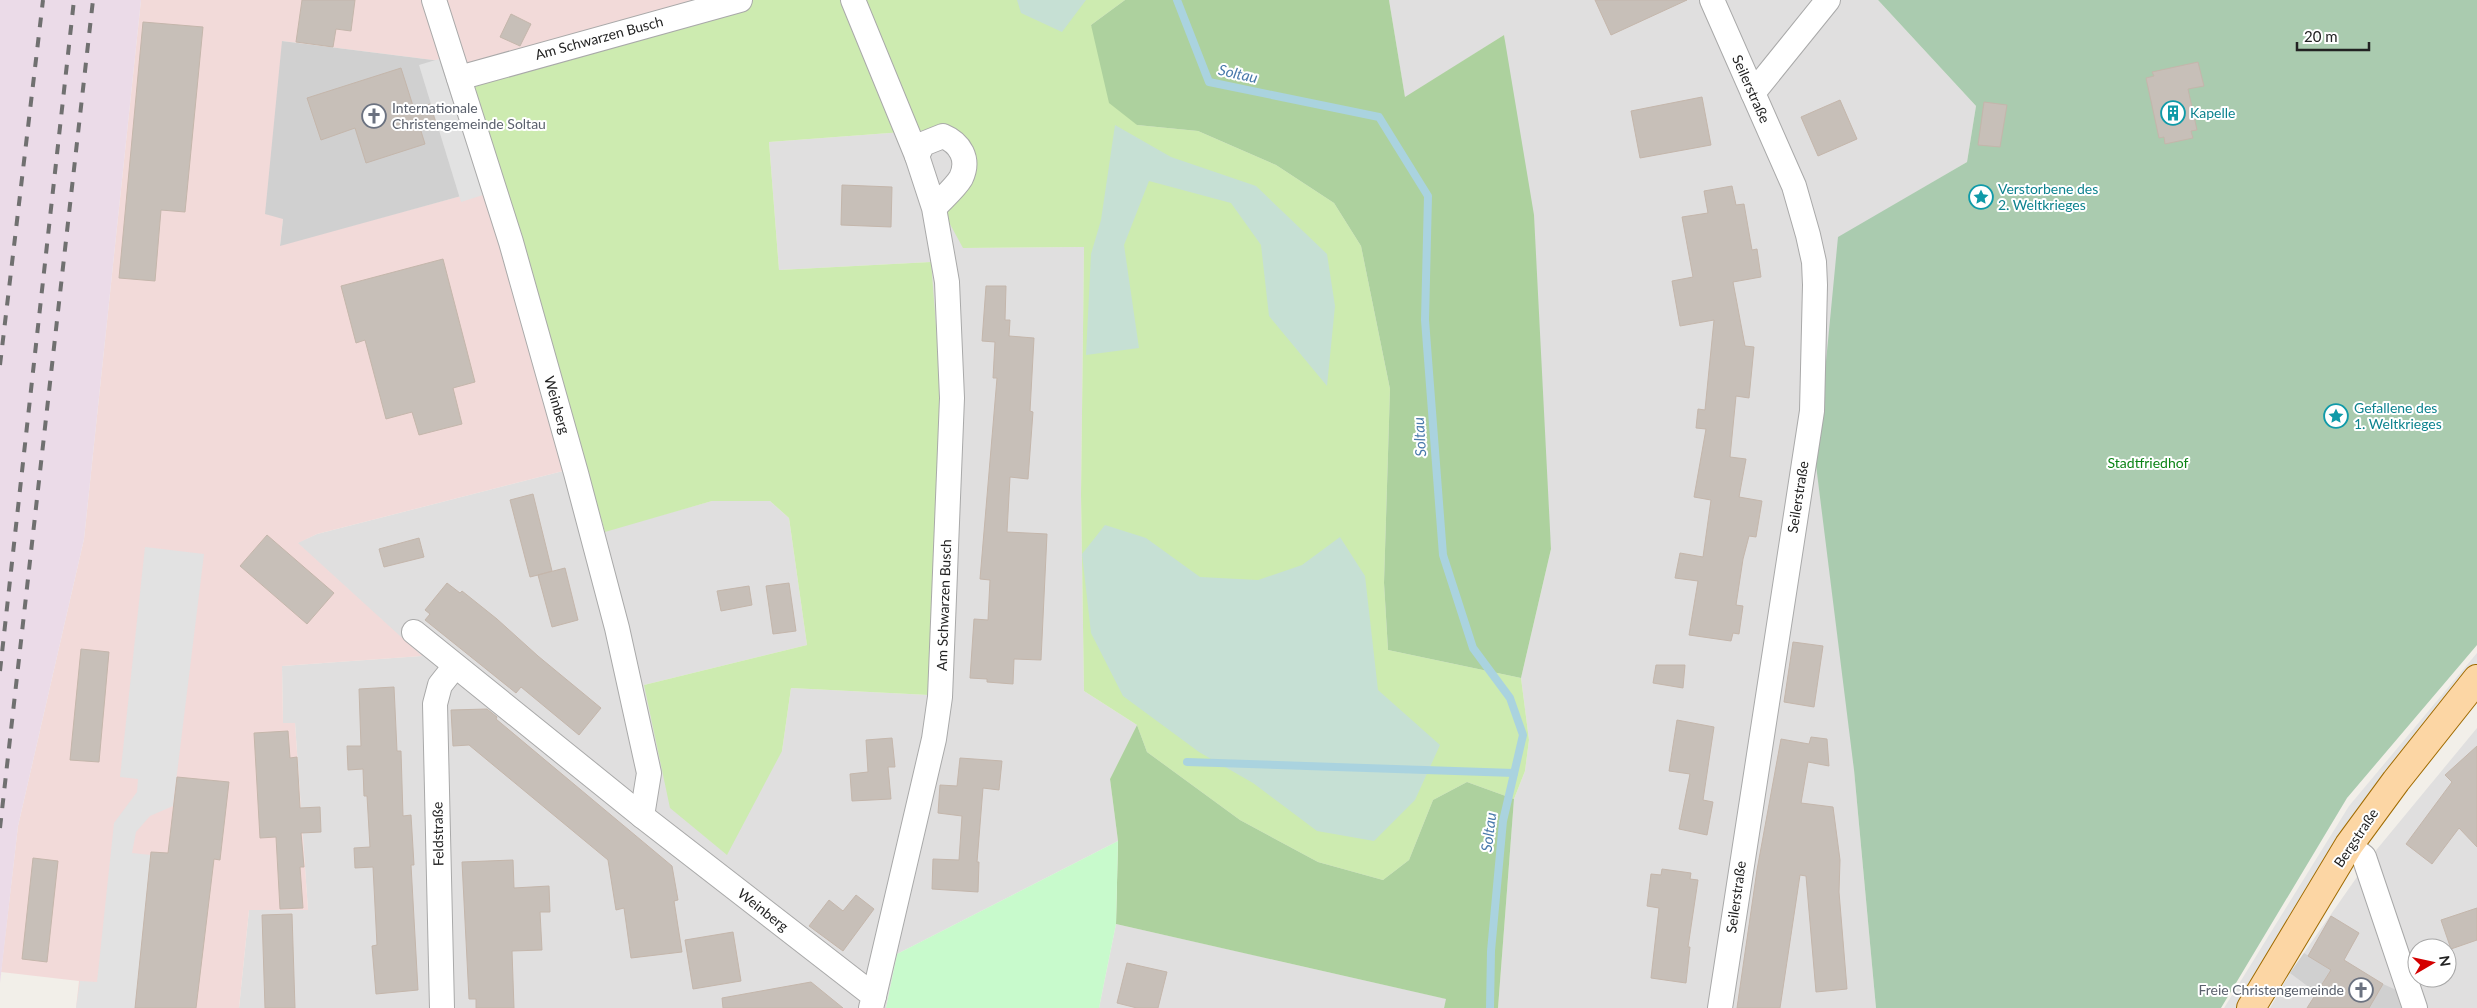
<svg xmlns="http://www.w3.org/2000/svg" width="2477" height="1008" viewBox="0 0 2477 1008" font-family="Lato,sans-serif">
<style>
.residential{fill:#e0dfdf;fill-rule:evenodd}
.commercial{fill:#f2dad9}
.industrial{fill:#ebdbe8}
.religious{fill:#d0d0d0}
.grass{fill:#cdebb0}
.forest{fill:#add19e}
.wetland{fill:#c6e0d4}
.cemetery{fill:#aacbaf}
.park{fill:#c8facc}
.parking{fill:#e2e2e2}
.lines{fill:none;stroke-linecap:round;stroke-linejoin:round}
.stream{stroke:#aad3df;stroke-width:8}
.building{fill:#c7bfb8;stroke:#c4b6ab}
.street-casing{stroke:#a9a9a9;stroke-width:26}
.primary-casing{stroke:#a06b00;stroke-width:30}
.street{stroke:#fff;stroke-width:24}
.primary{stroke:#fcd6a4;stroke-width:28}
.rail{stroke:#707070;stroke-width:4;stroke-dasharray:10 10;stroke-linecap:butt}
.labels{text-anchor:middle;stroke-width:4;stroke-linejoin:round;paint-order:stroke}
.street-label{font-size:14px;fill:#222;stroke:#fff}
.worship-label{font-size:14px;fill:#5b616d;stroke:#fff;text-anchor:start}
.culture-label{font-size:14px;fill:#0d838f;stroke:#fff;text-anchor:start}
.park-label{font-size:14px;fill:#0c8416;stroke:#fff}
.water-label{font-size:15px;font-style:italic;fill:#4a7aab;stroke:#fff}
</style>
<rect width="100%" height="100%" fill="#f2efe9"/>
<g class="residential">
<path d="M 1389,0 L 1878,0 L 1976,106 L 1967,162 L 1838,238 L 1854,770 L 1876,1008 L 1498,1008 L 1514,799 L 1525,771 L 1529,740 L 1521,678 L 1551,549 L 1504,35 L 1405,98 Z"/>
<path d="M 943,129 L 962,137 L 963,248 L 1084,247 L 1081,495 L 1084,691 L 1137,725 L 1110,779 L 1118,841 L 897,954 L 886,1008 L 239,1008 L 249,910 L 308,910 L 295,723 L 283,723 L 282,666 L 421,656 L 297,543 L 317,534 L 567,470 L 586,536 L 712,501 L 770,501 L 789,518 L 807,645 L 644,685 L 782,751 L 791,688 L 929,695 L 931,262 L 779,270 L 769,142 Z"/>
<path d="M 2477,728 L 2477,1008 L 2270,1008 L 2290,973 L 2373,854 ZM 2417,948 L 2447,948 L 2447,978 L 2417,978 Z"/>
<path d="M 1116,924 L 1447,999 L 1444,1008 L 1099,1008 Z"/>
</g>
<g class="commercial">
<path d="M 141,0 L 421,0 L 441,61 L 282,41 L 283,219 L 280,245 L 483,190 L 567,470 L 317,534 L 298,543 L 422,656 L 282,666 L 283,723 L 295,723 L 308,910 L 249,910 L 239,1008 L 76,1008 L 79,981 L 1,972 L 18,826 L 84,539 Z"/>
<path d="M 445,0 L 712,0 L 471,77 Z"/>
</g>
<path class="industrial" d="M 0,0 L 141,0 L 84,539 L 18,826 L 0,983 Z"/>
<g class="religious">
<path d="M 282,41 L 441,61 L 483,190 L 280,246 L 283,219 L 265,214 Z"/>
<path d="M 2304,953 L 2331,970 L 2321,986 L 2356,1008 L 2337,1008 L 2290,973 Z"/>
<path d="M 2383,984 L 2403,993 L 2407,1008 L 2369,1008 Z"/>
</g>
<path class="grass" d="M 713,0 L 1125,0 L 1091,25 L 1137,125 L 1198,131 L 1276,165 L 1334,203 L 1361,246 L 1390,389 L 1384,583 L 1388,650 L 1521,678 L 1529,740 L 1525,771 L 1514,799 L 1467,782 L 1433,800 L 1409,860 L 1383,880 L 1318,862 L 1240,820 L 1147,752 L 1137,725 L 1084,691 L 1081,495 L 1084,247 L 963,248 L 945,215 L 965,180 L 943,129 L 769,142 L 779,270 L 931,262 L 942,402 L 929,695 L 791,688 L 782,751 L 727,855 L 670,808 L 644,685 L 807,645 L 789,518 L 770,501 L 712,501 L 605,532 L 471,77 Z"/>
<g class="forest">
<path d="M 1125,0 L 1389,0 L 1405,97 L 1504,35 L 1534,215 L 1551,549 L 1521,678 L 1388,650 L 1384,583 L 1390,389 L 1361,246 L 1334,203 L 1276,165 L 1198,131 L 1137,125 L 1109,103 L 1091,25 Z"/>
<path d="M 1137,725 L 1147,752 L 1240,820 L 1318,862 L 1383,880 L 1409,860 L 1433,800 L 1467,782 L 1514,799 L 1498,1008 L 1444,1008 L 1446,999 L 1116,924 L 1118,841 L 1110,779 Z"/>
</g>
<g class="wetland">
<path d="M 1017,0 L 1086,0 L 1062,32 L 1021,13 Z"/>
<path d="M 1115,125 L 1171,157 L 1256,186 L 1327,254 L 1335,306 L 1327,386 L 1269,316 L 1261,245 L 1231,203 L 1149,181 L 1124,245 L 1139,348 L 1086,355 L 1091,254 L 1101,220 Z"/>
<path d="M 1105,525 L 1146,538 L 1200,577 L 1258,580 L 1302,565 L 1340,537 L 1365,576 L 1378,690 L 1440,745 L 1415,800 L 1374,841 L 1317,831 L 1253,783 L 1199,752 L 1123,696 L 1091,633 L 1082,554 Z"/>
</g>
<path class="cemetery" d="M 1878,0 L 2477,0 L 2477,645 L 2347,798 L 2221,1008 L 1876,1008 L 1854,770 L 1816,465 L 1838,237 L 1967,162 L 1976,106 Z"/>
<path class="park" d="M 1118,841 L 1116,924 L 1099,1008 L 886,1008 L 897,954 Z"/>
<g class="parking">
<path d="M 439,59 L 483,195 L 461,202 L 419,65 Z"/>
<path d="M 145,547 L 204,554 L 173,806 L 150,816 L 136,832 L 132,853 L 151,855 L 135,1008 L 76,1008 L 80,981 L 97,982 L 114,823 L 137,792 L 138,779 L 120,777 Z"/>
<path d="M 2477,653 L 2477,668 L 2239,1008 L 2224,1008 L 2349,806 Z"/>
</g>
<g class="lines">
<g class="stream">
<path d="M 1177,0 L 1209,82 L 1379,117 L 1428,196 L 1425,320 L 1443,555 L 1473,648 L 1510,698 L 1523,735 L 1503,821 L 1491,951 L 1490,1008"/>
<path d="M 1187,762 L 1514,773"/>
</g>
</g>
<g class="building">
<path d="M 302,0 L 355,0 L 351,31 L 336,29 L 333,47 L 296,42 Z"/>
<path d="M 1595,0 L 1687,0 L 1611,35 Z"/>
<path d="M 511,14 L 531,24 L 520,46 L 500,37 Z"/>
<path d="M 143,22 L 203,27 L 185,212 L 161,210 L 155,281 L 119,278 Z"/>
<path d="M 2198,62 L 2204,86 L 2188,89 L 2197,130 L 2191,131 L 2193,138 L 2165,144 L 2164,137 L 2159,138 L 2146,78 L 2154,76 L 2152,72 Z"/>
<path d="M 401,68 L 414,109 L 430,104 L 436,123 L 420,128 L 425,144 L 366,163 L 355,128 L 321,140 L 307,98 Z"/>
<path d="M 1702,97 L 1711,145 L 1640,158 L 1631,111 Z"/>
<path d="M 1840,100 L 1857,139 L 1818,156 L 1801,117 Z"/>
<path d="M 1984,102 L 2007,105 L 2000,147 L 1978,145 Z"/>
<path d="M 842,185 L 892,187 L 891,227 L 841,225 Z"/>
<path d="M 1732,186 L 1736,205 L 1744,204 L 1752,250 L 1757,249 L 1761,277 L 1733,282 L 1745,346 L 1754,347 L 1749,398 L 1736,396 L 1730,457 L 1746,459 L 1739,497 L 1762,501 L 1756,537 L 1749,536 L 1743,559 L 1736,605 L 1743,606 L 1739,634 L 1733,633 L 1731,641 L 1689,635 L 1698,581 L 1675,578 L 1680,553 L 1703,557 L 1711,500 L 1694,497 L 1706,429 L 1696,428 L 1698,409 L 1705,410 L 1714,320 L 1680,326 L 1672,281 L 1693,277 L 1682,217 L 1708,213 L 1704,191 Z"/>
<path d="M 443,259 L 475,382 L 453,388 L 462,424 L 419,435 L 412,412 L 386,419 L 365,340 L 356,343 L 341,286 Z"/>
<path d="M 986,286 L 1006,286 L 1005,320 L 1010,320 L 1009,336 L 1034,338 L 1030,411 L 1033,412 L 1028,479 L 1010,477 L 1007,532 L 1047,534 L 1041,660 L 1014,659 L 1013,684 L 987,682 L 987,679 L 970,678 L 974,619 L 988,620 L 990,580 L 980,579 L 997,378 L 993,378 L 995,342 L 982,341 Z"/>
<path d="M 533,494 L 552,571 L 538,575 L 565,568 L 578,620 L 552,627 L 538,575 L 530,577 L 510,500 Z"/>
<path d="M 267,535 L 334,593 L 307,624 L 240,566 Z"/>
<path d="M 419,538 L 424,557 L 384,567 L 379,549 Z"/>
<path d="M 447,583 L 460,593 L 462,591 L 497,619 L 538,656 L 601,708 L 579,735 L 521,687 L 516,693 L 425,620 L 430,614 L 425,610 Z"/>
<path d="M 789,583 L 796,631 L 773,634 L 766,586 Z"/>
<path d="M 749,586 L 752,605 L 721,611 L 717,591 Z"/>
<path d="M 1793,642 L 1823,646 L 1814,707 L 1784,702 Z"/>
<path d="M 81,649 L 109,652 L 99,762 L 70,760 Z"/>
<path d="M 1656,665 L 1685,665 L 1683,688 L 1653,683 Z"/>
<path d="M 394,687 L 397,751 L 401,751 L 403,816 L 411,815 L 414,865 L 411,865 L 418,990 L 376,994 L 372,946 L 377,945 L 373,867 L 355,868 L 354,848 L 370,847 L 367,796 L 364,796 L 363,769 L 348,770 L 347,746 L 361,746 L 359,689 Z"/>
<path d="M 487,709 L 497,717 L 496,719 L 672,866 L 678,900 L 674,901 L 682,952 L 631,958 L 624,908 L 616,910 L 608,860 L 469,745 L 453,746 L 451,710 Z"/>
<path d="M 1677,720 L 1714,727 L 1703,800 L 1713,802 L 1707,835 L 1679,829 L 1690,774 L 1669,771 Z"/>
<path d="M 288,731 L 290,758 L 297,757 L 300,808 L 320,807 L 321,832 L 301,833 L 304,867 L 300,867 L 303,908 L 280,909 L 276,837 L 260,838 L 254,733 Z"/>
<path d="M 1811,737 L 1827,739 L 1829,766 L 1808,762 L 1801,803 L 1833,807 L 1840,860 L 1839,892 L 1847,989 L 1816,992 L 1806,876 L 1800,875 L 1780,1008 L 1737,1008 L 1757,870 L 1781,739 L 1809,744 Z"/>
<path d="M 892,738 L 895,767 L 888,767 L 891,799 L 852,801 L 850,774 L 868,772 L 866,740 Z"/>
<path d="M 2477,746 L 2477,847 L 2459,828 L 2432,864 L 2406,844 L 2452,782 L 2445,775 Z"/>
<path d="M 960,758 L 1002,761 L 999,790 L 983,788 L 977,862 L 979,862 L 978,892 L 932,889 L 933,859 L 959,860 L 962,816 L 938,813 L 940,785 L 957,786 Z"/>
<path d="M 177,777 L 229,782 L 220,860 L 214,859 L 196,1008 L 135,1008 L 151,852 L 168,853 Z"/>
<path d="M 33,858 L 58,861 L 47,962 L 22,959 Z"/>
<path d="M 513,860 L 514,888 L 549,886 L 550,912 L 540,912 L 542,950 L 512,951 L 514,1008 L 476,1008 L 476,999 L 469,999 L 462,862 Z"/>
<path d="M 1662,869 L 1691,873 L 1690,879 L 1698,880 L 1688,947 L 1690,947 L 1686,983 L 1651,978 L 1659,908 L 1647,906 L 1651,874 L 1661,875 Z"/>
<path d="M 856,895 L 874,909 L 843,951 L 809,926 L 829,900 L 843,911 Z"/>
<path d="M 2477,908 L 2477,940 L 2451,949 L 2441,920 Z"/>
<path d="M 292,914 L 295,1008 L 265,1008 L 262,915 Z"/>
<path d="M 2331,916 L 2359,933 L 2344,960 L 2383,984 L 2369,1008 L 2307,1008 L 2331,970 L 2308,956 Z"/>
<path d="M 733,932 L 741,981 L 693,989 L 685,940 Z"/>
<path d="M 1127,963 L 1167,972 L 1158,1008 L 1137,1008 L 1117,1003 Z"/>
<path d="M 811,982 L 843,1008 L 723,1008 L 722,998 Z"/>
</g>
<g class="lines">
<g class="street-casing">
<g id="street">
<path d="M 434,0 L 511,242 L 576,473 L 617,628 L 649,773 L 642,816"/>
<path d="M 853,0 L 917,156"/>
<path d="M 1712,0 L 1794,186 L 1808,235 L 1814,262 L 1815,285 L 1812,411 L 1720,1008"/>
<path d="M 459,78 L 740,0"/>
<path d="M 1753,93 L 1828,0"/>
<path d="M 414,632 L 642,816 L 874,996 L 871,1008"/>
<path d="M 2349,845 L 2364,857 L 2415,1008"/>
<path d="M 874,996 L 934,739 L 940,697 L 952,398 L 947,282 L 934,208 C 942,199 955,188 961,178 C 970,159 960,143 943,136 L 923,144 L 917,156 L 934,208"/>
<path d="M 442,1008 L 435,704 L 440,685 L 455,666"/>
</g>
</g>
<g class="primary-casing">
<path id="primary" d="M 2251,1008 L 2349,845 L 2396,781 L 2477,679"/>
</g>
<use href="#street" class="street"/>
<use href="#primary" class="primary"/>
<g class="rail">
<path d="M 0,365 L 43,0"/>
<path d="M 0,671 L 74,0"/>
<path d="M 0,828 L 93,0"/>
</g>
</g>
<defs>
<g id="building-ring" transform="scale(1.25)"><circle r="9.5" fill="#fff" stroke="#0f9aa8" stroke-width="1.5"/><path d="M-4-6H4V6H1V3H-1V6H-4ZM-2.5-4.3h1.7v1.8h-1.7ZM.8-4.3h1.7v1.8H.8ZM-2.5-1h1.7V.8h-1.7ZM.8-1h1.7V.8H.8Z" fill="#0f9aa8"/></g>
<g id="church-ring" transform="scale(1.25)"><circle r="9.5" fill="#fff" stroke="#6b7280" stroke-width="1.5"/><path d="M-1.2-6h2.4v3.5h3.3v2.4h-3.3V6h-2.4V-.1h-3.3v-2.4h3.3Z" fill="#6b7280"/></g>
<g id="sight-ring" transform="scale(1.25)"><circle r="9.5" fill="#fff" stroke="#0f9aa8" stroke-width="1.5"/><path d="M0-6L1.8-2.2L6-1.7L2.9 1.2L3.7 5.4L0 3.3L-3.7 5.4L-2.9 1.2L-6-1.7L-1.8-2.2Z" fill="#0f9aa8"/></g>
</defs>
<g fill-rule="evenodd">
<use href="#building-ring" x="2173" y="113"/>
<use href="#church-ring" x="374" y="116"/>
<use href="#sight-ring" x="1981" y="197"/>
<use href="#sight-ring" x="2336" y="416"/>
<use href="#church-ring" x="2361" y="990"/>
</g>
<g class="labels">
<g class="street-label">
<text transform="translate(599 38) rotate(-15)" y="5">Am Schwarzen Busch</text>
<text transform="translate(1751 89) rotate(66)" y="5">Seilerstraße</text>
<text transform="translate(557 405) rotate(74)" y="5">Weinberg</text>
<text transform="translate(1798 497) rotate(-81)" y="5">Seilerstraße</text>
<text transform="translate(944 605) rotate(-88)" y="5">Am Schwarzen Busch</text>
<text transform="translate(438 834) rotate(-91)" y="5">Feldstraße</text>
<text transform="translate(2356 838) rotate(-56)" y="5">Bergstraße</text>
<text transform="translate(1736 897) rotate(-82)" y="5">Seilerstraße</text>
<text transform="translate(763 910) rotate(38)" y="5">Weinberg</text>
</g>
<g class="worship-label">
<text x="392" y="113">Internationale<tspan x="392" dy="16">Christengemeinde Soltau</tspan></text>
<text x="2344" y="995" text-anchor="end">Freie Christengemeinde</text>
</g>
<g class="culture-label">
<text x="2190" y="118">Kapelle</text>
<text x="1998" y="194">Verstorbene des<tspan x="1998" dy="16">2. Weltkrieges</tspan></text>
<text x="2354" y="413">Gefallene des<tspan x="2354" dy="16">1. Weltkrieges</tspan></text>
</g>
<g class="park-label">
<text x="2148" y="468">Stadtfriedhof</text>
</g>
<g class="water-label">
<text transform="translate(1238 74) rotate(13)" y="5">Soltau</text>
<text transform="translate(1420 437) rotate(-94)" y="5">Soltau</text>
<text transform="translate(1489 832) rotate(-83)" y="5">Soltau</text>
</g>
</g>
<g transform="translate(2432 963) rotate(81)"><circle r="24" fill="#ffffff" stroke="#a7a7a7"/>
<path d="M0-4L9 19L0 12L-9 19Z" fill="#d40000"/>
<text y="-8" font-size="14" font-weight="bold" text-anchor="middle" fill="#222222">N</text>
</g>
<path d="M2297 42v8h72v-8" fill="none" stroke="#222222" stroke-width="2.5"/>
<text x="2304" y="42" font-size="15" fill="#222222" stroke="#ffffff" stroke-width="4" paint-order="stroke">20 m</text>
</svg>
